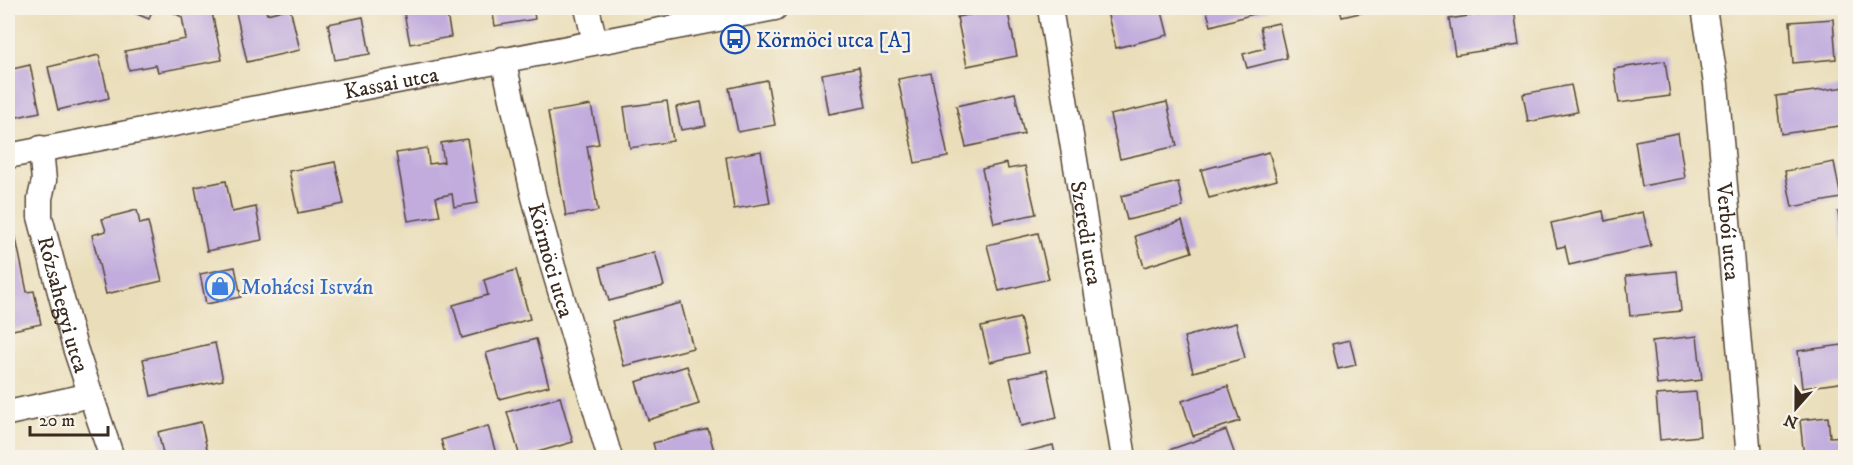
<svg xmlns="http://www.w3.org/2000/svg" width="1853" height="465" viewBox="0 0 1853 465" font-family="'IM FELL DW Pica',serif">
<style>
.building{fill:#c1acdd}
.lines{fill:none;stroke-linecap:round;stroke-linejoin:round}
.street-casing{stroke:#554535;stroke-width:27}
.street{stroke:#fff;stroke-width:24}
.labels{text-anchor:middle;stroke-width:5;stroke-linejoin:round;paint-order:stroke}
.transit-label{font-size:22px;fill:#164399;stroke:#f7f3e8;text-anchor:start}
.street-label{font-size:22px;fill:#3b2a1e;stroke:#f7f3e8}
.shop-label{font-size:22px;fill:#366cbe;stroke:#f7f3e8;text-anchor:start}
</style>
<rect width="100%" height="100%" fill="#f7f3e8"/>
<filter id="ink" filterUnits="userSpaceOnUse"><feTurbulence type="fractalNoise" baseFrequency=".0167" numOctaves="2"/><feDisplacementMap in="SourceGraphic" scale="12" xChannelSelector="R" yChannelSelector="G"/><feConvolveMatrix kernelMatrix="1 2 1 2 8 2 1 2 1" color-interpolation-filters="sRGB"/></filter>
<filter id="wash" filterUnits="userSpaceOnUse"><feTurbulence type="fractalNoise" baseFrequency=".008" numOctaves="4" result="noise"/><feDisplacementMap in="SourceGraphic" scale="24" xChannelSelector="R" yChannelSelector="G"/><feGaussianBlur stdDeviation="1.35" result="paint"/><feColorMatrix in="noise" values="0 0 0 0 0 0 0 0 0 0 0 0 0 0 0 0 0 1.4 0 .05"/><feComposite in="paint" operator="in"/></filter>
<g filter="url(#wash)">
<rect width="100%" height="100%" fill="#eadeba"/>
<g id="blocks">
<g class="building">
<path d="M 122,8 L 153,8 L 149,19 Z"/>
<path d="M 165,8 L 211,8 L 222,60 L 158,72 L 156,65 L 129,70 L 125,51 L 186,39 L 182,17 Z"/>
<path d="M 235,8 L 265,8 L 267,14 L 290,8 L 300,50 L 247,62 Z"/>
<path d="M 403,8 L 446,8 L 451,37 L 410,44 Z"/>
<path d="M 492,8 L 533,8 L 535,19 L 495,26 Z"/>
<path d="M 1007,8 L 1017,56 L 967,66 L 957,17 Z"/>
<path d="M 1106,8 L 1161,8 L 1168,35 L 1116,48 Z"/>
<path d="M 1206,8 L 1268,8 L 1268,10 L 1211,26 Z"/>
<path d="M 1340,8 L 1372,8 L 1373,10 L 1342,17 Z"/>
<path d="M 1514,9 L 1519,45 L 1455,55 L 1449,19 Z"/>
<path d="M 363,17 L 370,54 L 335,60 L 328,24 Z"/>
<path d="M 1833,19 L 1836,59 L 1793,63 L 1790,22 Z"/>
<path d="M 1279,23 L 1287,58 L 1247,68 L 1243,54 L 1265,48 L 1260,27 Z"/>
<path d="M 99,55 L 109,98 L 58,110 L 48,67 Z"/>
<path d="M 1665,61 L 1670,96 L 1619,103 L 1614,69 Z"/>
<path d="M 30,65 L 40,112 L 8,119 L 8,70 Z"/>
<path d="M 859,67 L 866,107 L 829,114 L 822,74 Z"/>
<path d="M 931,73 L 948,157 L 915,163 L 898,79 Z"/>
<path d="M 767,80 L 775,125 L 738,132 L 729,88 Z"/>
<path d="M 1571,85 L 1577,112 L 1528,122 L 1523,94 Z"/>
<path d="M 1846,87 L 1846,125 L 1781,134 L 1776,96 Z"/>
<path d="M 1015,93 L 1024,134 L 966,147 L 956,106 Z"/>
<path d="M 667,101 L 673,141 L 630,148 L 624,107 Z"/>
<path d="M 701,102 L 706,126 L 681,130 L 676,107 Z"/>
<path d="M 1167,102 L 1177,146 L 1120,159 L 1110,115 Z"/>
<path d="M 591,105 L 599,144 L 587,146 L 598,211 L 566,216 L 548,112 Z"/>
<path d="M 1678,133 L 1685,178 L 1642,186 L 1635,141 Z"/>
<path d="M 467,139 L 478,203 L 454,207 L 452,194 L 436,197 L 440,216 L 408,221 L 396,153 L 427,148 L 429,164 L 444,162 L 441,143 Z"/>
<path d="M 761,151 L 770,203 L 734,209 L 726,157 Z"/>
<path d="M 1269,152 L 1277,180 L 1209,198 L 1201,170 Z"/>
<path d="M 335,162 L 344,204 L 298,213 L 289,171 Z"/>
<path d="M 1834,162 L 1841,198 L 1792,207 L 1785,171 Z"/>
<path d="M 1007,163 L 1008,169 L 1025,166 L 1036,214 L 994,223 L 982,169 Z"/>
<path d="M 226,181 L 232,212 L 256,207 L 262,240 L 207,251 L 195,187 Z"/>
<path d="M 1178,182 L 1183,207 L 1127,220 L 1121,196 Z"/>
<path d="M 137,210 L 140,224 L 148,222 L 162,281 L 106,294 L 92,235 L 106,231 L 102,219 Z"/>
<path d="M 1603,211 L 1605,221 L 1643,212 L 1651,246 L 1569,265 L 1565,246 L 1557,248 L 1551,223 Z"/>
<path d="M 1846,211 L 1846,255 L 1844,255 L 1838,212 Z"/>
<path d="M 12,219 L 27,292 L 34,291 L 41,324 L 8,331 L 8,220 Z"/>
<path d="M 1182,221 L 1192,252 L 1144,267 L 1135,236 Z"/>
<path d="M 1038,233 L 1049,279 L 999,291 L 987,245 Z"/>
<path d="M 655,252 L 664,286 L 609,301 L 600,267 Z"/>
<path d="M 235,267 L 241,297 L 206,304 L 200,274 Z"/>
<path d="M 516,270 L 530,319 L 462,338 L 453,305 L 488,295 L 484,280 Z"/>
<path d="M 1677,271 L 1681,311 L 1630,316 L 1626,276 Z"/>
<path d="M 681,303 L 693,348 L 624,366 L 612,321 Z"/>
<path d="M 1020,318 L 1028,353 L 990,362 L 981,327 Z"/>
<path d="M 1236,323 L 1245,358 L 1193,372 L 1184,337 Z"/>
<path d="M 1697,336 L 1702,380 L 1657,385 L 1652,341 Z"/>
<path d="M 536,339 L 549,386 L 499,399 L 486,353 Z"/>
<path d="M 1350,340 L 1356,365 L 1338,369 L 1332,344 Z"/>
<path d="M 215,343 L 223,380 L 151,396 L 143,359 Z"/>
<path d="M 1842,345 L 1846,382 L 1802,388 L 1798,351 Z"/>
<path d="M 687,366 L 699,404 L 648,420 L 636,382 Z"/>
<path d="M 1047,370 L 1057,418 L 1021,426 L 1010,378 Z"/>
<path d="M 1228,386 L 1240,421 L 1193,436 L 1182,401 Z"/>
<path d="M 1696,392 L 1700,436 L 1660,440 L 1656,395 Z"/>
<path d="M 560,397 L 573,442 L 520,457 L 507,412 Z"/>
<path d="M 1828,417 L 1830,437 L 1846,436 L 1846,458 L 1804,458 L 1800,420 Z"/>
<path d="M 201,422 L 209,458 L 164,458 L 158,432 Z"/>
<path d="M 488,426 L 497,457 L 446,458 L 441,440 Z"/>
<path d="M 708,429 L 716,458 L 657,458 L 653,443 Z"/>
<path d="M 1226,430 L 1235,455 L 1226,458 L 1172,458 L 1169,450 Z"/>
<path d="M 1053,445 L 1056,458 L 1013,458 L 1013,455 Z"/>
</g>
</g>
</g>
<g filter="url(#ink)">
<use href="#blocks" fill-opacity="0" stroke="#554535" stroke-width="1.5"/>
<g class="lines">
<g class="street-casing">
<g id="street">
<path d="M 587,8 L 595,42"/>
<path id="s1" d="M 1050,8 L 1124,458"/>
<path id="s2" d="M 1704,8 L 1716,84 L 1749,458"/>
<path id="s3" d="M 503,59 L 534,197 L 553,267 L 610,458"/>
<path id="s4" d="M 41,148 L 44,181 L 40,198 L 40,217 L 75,348 L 112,458"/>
<path id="s5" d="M 8,156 L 775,8"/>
<path d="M 8,413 L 91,395"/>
</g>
</g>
<use href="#street" class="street"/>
</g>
</g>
<defs>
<g id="bus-ring" transform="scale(1.5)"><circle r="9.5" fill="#f7f3e8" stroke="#1a4fb4" stroke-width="1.5"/><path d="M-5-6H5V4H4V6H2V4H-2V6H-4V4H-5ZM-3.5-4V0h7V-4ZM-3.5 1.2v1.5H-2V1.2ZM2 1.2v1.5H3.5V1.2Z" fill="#1a4fb4"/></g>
<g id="shop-ring" transform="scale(1.5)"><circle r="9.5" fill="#f7f3e8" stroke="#3f7fe0" stroke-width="1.5"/><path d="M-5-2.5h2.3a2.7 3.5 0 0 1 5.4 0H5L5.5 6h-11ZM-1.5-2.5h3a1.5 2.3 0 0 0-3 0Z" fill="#3f7fe0"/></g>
</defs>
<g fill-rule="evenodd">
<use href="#bus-ring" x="735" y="39"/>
<use href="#shop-ring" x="220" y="286"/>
</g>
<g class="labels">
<g class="transit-label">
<text x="756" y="47">Körmöci utca [A]</text>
</g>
<g class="street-label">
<text dy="8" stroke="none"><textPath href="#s5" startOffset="390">Kassai utca</textPath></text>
<text dy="8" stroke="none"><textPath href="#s1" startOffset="228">Szeredi utca</textPath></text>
<text dy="8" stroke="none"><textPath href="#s2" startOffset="225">Verbói utca</textPath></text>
<text dy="8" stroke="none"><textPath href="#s3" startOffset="207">Körmöci utca</textPath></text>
<text dy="8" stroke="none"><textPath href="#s4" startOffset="160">Rózsahegyi utca</textPath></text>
</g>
<g class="shop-label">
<text x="241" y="294">Mohácsi István</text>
</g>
</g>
<rect width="1853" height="465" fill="none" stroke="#f7f3e8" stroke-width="30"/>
<g transform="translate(1796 408) rotate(201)" stroke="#f7f3e8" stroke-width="4.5" paint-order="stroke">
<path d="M0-4.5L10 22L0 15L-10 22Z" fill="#3b2a1e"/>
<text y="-9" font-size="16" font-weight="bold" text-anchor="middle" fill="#3b2a1e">N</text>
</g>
<path d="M30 426v9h78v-9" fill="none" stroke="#3b2a1e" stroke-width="3"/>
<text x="39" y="426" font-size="18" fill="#3b2a1e" stroke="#f7f3e8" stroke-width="4.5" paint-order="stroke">20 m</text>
</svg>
